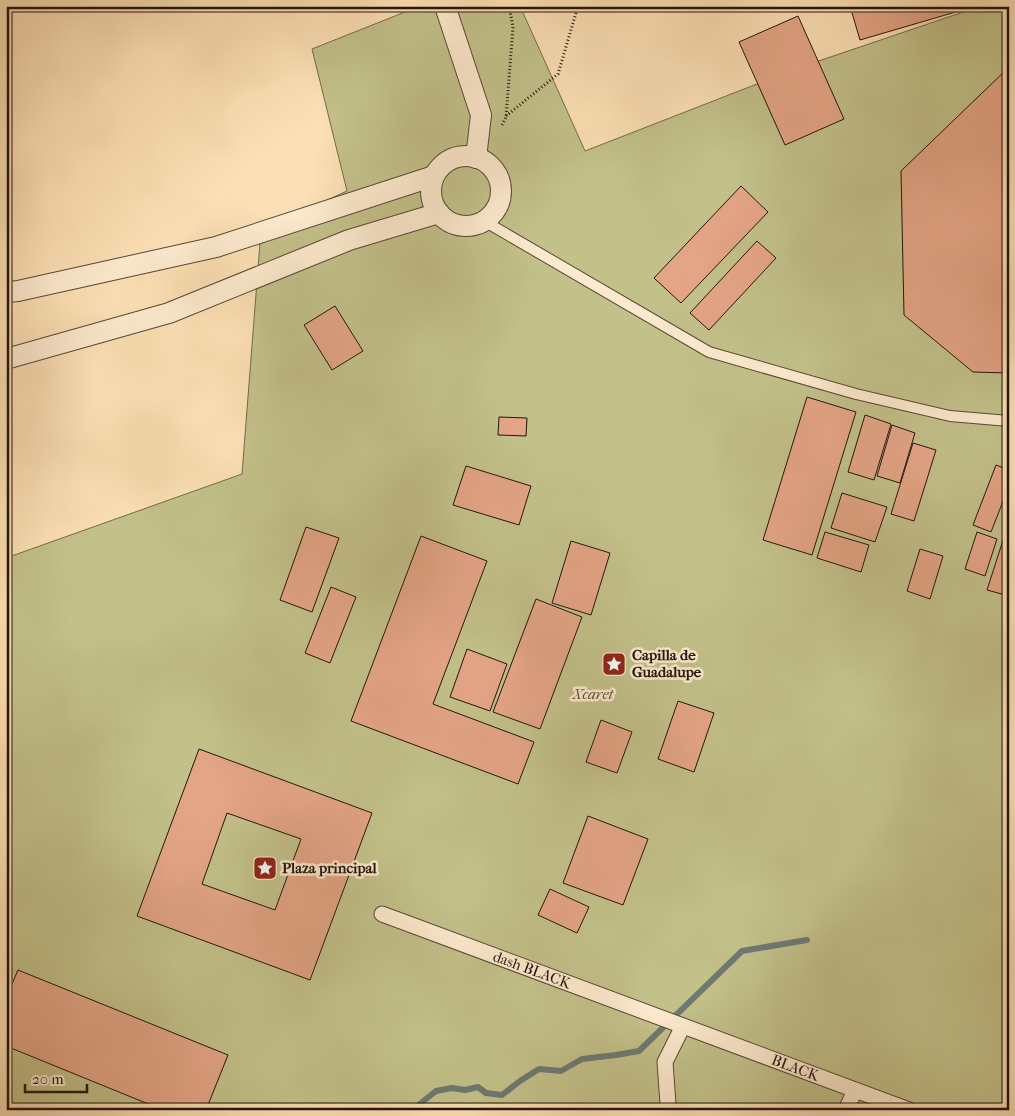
<svg xmlns="http://www.w3.org/2000/svg" width="1015" height="1116" viewBox="0 0 1015 1116" font-family="'IM FELL French Canon',serif">
<style>
.green{fill:#c3c18a;stroke:#726b4c}
.lines{fill:none;stroke-linecap:round;stroke-linejoin:round}
.stream{stroke:#6e7972;stroke-width:6}
.building{fill:#e4a586;stroke:#21150d;fill-rule:evenodd}
.service-casing{stroke:#584837;stroke-width:12}
.pedestrian-casing{stroke:#584837;stroke-width:17}
.minor-casing{stroke:#584837;stroke-width:22}
.path{stroke:#21150d;stroke-width:3;stroke-dasharray:1 2.5;stroke-linecap:butt}
.service{stroke:#fdeace;stroke-width:10}
.pedestrian{stroke:#fdeace;stroke-width:15}
.minor{stroke:#fdeace;stroke-width:20}
.labels{text-anchor:middle;stroke-width:5;stroke-linejoin:round;paint-order:stroke}
.poi-label{font-size:15px;font-weight:bold;fill:#21150d;stroke:#fdeace;text-anchor:start}
.park-label{font-size:15px;font-style:italic;fill:#5a5139;stroke:#fdeace}
.street-label{font-size:15px;fill:#21150d;stroke:#fdeace}
</style>
<rect width="100%" height="100%" fill="#fcdfb4"/>
<filter id="stains"><feTurbulence type="fractalNoise" baseFrequency=".004" numOctaves="4"/><feColorMatrix values="0 0 0 0 .2 0 0 0 0 .09 0 0 0 0 .02 0 0 0 .5 -.17"/></filter>
<radialGradient id="worn" r=".72"><stop offset=".6" stop-color="#630" stop-opacity="0"/><stop offset="1" stop-color="#630" stop-opacity=".3"/></radialGradient>
<path class="green" d="M 420,6 L 520,6 L 585,151 L 798,68 L 981,6 L 1009,6 L 1009,1110 L 6,1110 L 6,558 L 242,474 L 261,230 L 347,191 L 312,49 Z"/>
<g class="lines">
<path class="stream" d="M 407,1110 L 416,1107 L 436,1091 L 452,1088 L 465,1090 L 478,1087 L 486,1093 L 502,1095 L 520,1081 L 539,1069 L 561,1071 L 582,1059 L 616,1055 L 639,1051 L 742,951 L 807,940"/>
</g>
<g class="building">
<path d="M 850,6 L 976,6 L 860,40 Z"/>
<path d="M 798,16 L 844,119 L 785,145 L 739,42 Z"/>
<path d="M 1007,69 L 1009,69 L 1009,373 L 973,372 L 904,315 L 901,171 Z"/>
<path d="M 741,186 L 768,212 L 681,303 L 654,278 Z"/>
<path d="M 757,241 L 776,258 L 709,330 L 690,313 Z"/>
<path d="M 335,306 L 363,351 L 332,370 L 304,325 Z"/>
<path d="M 807,397 L 856,412 L 812,555 L 763,540 Z"/>
<path d="M 865,415 L 891,424 L 874,480 L 848,472 Z"/>
<path d="M 499,417 L 527,418 L 526,436 L 498,435 Z"/>
<path d="M 892,425 L 915,433 L 900,483 L 877,476 Z"/>
<path d="M 913,443 L 936,450 L 914,521 L 891,514 Z"/>
<path d="M 996,465 L 1009,470 L 1009,486 L 991,532 L 973,525 Z"/>
<path d="M 466,466 L 531,486 L 519,525 L 453,505 Z"/>
<path d="M 842,493 L 887,507 L 875,542 L 831,528 Z"/>
<path d="M 306,527 L 339,538 L 312,612 L 280,600 Z"/>
<path d="M 1006,531 L 1009,532 L 1009,596 L 987,590 Z"/>
<path d="M 825,532 L 869,545 L 861,572 L 817,558 Z"/>
<path d="M 977,532 L 997,539 L 985,576 L 965,569 Z"/>
<path d="M 421,536 L 487,561 L 433,704 L 534,742 L 518,784 L 351,721 Z"/>
<path d="M 571,541 L 610,553 L 591,615 L 552,603 Z"/>
<path d="M 920,549 L 943,556 L 930,599 L 907,591 Z"/>
<path d="M 331,587 L 356,597 L 330,663 L 305,653 Z"/>
<path d="M 536,599 L 582,617 L 540,729 L 493,712 Z"/>
<path d="M 467,649 L 507,664 L 490,711 L 450,697 Z"/>
<path d="M 678,701 L 714,713 L 694,772 L 658,759 Z"/>
<path d="M 601,720 L 632,732 L 617,773 L 586,762 Z"/>
<path d="M 199,749 L 372,813 L 310,980 L 137,916 ZM 227,813 L 301,839 L 275,910 L 202,884 Z"/>
<path d="M 588,816 L 648,839 L 623,905 L 563,883 Z"/>
<path d="M 550,889 L 589,907 L 577,933 L 538,915 Z"/>
<path d="M 18,970 L 228,1055 L 206,1110 L 163,1110 L 6,1046 L 6,998 Z"/>
</g>
<g class="lines">
<g class="service-casing">
<path id="service" d="M 484,221 L 709,352 L 856,394 L 950,416 L 1009,421"/>
</g>
<g class="pedestrian-casing">
<g id="pedestrian">
<path id="s1" d="M 382,914 L 909,1110"/>
<path d="M 666,1110 L 668,1104 L 665,1062 L 683,1026"/>
<path d="M 846,1110 L 855,1090"/>
</g>
</g>
<g class="minor-casing">
<g id="minor">
<path d="M 445,6 L 481,115 L 476,158"/>
<circle cx="466" cy="191" r="35"/>
<path d="M 6,292 L 18,291 L 216,247 L 434,176"/>
<path d="M 6,359 L 169,313 L 349,240 L 439,213"/>
</g>
</g>
<g class="path">
<path d="M 506,116 L 558,74 L 578,6"/>
<path d="M 502,125 L 506,117 L 513,27 L 509,6"/>
</g>
<use href="#service" class="service"/>
<use href="#pedestrian" class="pedestrian"/>
<use href="#minor" class="minor"/>
</g>
<defs>
<g id="sight-square" transform="scale(1.25)"><rect x="-9" y="-9" width="18" height="18" rx="4" fill="#8f2418" stroke="#fdeace"/><path d="M0-6L1.8-2.2L6-1.7L2.9 1.2L3.7 5.4L0 3.3L-3.7 5.4L-2.9 1.2L-6-1.7L-1.8-2.2Z" fill="#fff"/></g>
</defs>
<g fill-rule="evenodd">
<use href="#sight-square" x="614" y="664"/>
<use href="#sight-square" x="265" y="868"/>
</g>
<g class="labels">
<g class="poi-label">
<text x="632" y="660">Capilla de<tspan x="632" dy="17">Guadalupe</tspan></text>
<text x="282" y="873">Plaza principal</text>
</g>
<g class="park-label">
<text x="593" y="699">Xcaret</text>
</g>
<g class="street-label">
<text dy="5" stroke="none"><textPath href="#s1" startOffset="160">dash BLACK</textPath></text>
<text dy="5" stroke="none"><textPath href="#s1" startOffset="441">BLACK</textPath></text>
</g>
</g>
<rect width="1015" height="1116" fill="none" stroke="#fcdfb4" stroke-width="25"/>
<rect x="8" y="8" width="1000" height="1101" fill="none" stroke="#21150d" stroke-width="2.5"/>
<rect x="12" y="12" width="990" height="1091" fill="none" stroke="#21150d"/>
<path d="M25 1084v8h62v-8" fill="none" stroke="#21150d" stroke-width="2.5"/>
<text x="32" y="1084" font-size="15" fill="#21150d" stroke="#fdeace" stroke-width="4" paint-order="stroke">20 m</text>
<rect width="100%" height="100%" filter="url(#stains)"/>
<rect width="100%" height="100%" fill="url(#worn)"/>
</svg>
